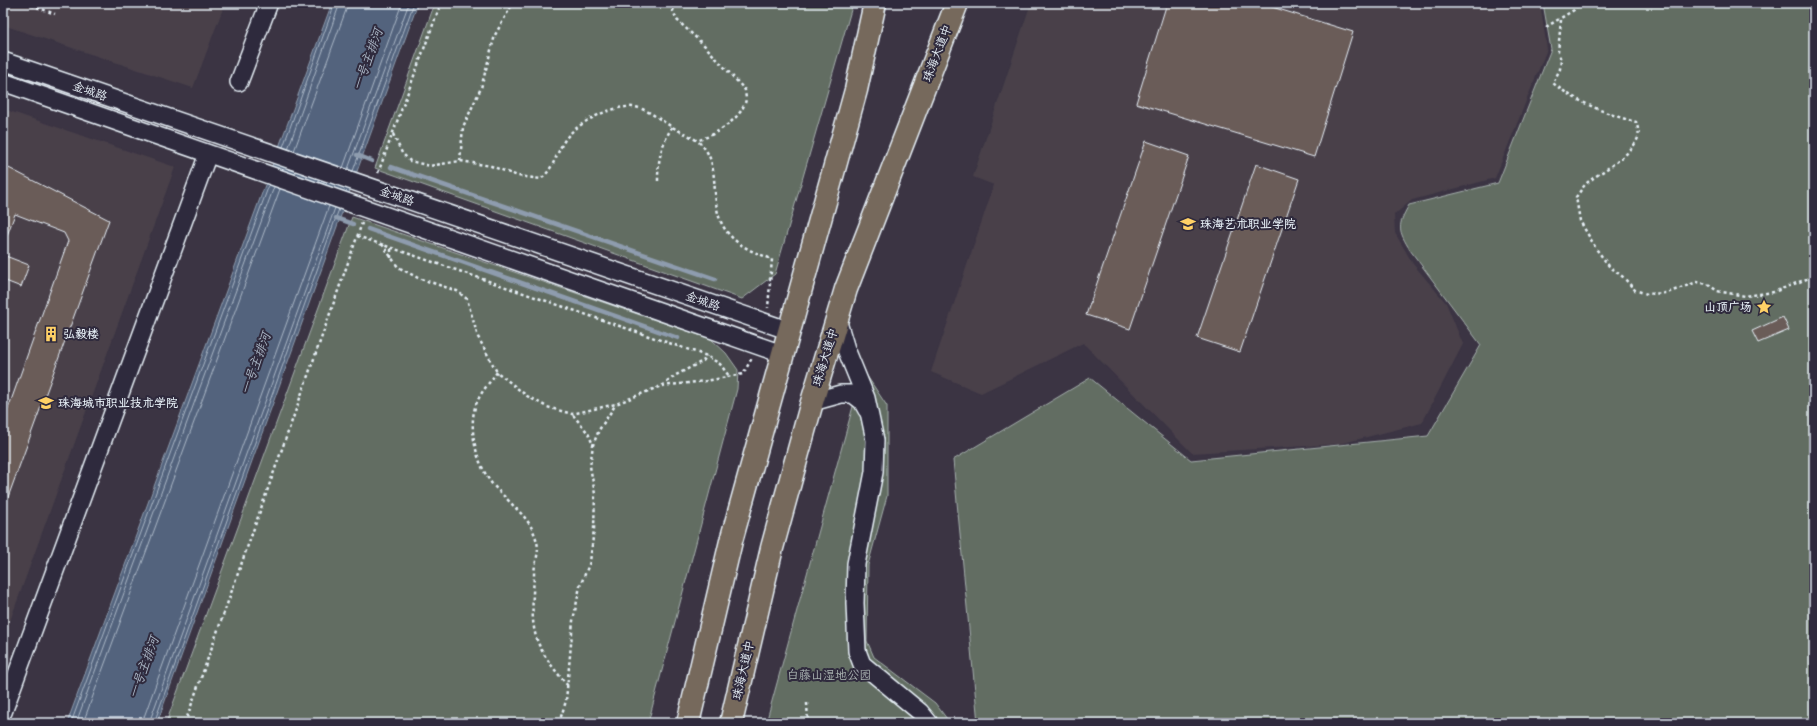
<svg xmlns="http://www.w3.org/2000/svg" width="1817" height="726" viewBox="0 0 1817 726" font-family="'Architects Daughter','LXGW WenKai TC',sans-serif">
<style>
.built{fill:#49404a}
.green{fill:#626d62;stroke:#a5afad}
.water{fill:#52637d;stroke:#8e9cae}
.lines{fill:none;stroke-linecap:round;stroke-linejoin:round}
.shore{stroke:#acb8c7;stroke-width:1}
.stream{stroke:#8e9cae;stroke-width:4.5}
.building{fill:#6b5b59;stroke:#e8f1f8}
.minor-casing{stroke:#e8f1f8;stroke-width:20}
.highway-casing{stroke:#e8f1f8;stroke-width:25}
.path{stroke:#e8f1f8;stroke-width:2.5;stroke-dasharray:3 3;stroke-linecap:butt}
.minor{stroke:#2f2a3d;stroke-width:17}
.highway{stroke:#76695c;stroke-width:22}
.labels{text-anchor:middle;stroke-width:4;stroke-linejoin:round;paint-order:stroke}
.street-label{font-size:12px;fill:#e8f1f8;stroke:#2f2a3d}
.poi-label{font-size:12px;font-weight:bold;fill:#e8f1f8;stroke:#2f2a3d;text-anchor:start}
.park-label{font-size:12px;fill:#acb6b4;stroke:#2f2a3d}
.water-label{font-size:13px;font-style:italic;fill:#acb8c7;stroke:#2f2a3d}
</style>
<rect width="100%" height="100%" fill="#3b3443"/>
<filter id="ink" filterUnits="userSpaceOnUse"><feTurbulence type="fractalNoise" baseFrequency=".025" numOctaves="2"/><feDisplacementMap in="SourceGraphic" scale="8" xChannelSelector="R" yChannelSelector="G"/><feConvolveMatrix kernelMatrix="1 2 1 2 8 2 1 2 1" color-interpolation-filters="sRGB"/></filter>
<g filter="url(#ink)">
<g class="built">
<path d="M 3,3 L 225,3 L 193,88 L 3,25 Z"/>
<path d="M 1031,3 L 1540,3 L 1547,49 L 1495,178 L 1412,200 L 1394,215 L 1395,233 L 1413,264 L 1446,303 L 1463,344 L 1422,423 L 1339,444 L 1192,453 L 1083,343 L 981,393 L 931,372 L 994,185 L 973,177 Z"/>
<path d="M 3,109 L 175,167 L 3,640 Z"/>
</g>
<g class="green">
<path d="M 435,3 L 853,3 L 775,274 L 742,299 L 375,168 Z"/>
<path d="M 1543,3 L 1814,3 L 1814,723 L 978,723 L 953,460 L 1090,378 L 1191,460 L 1428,436 L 1481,345 L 1410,250 C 1398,230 1397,226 1409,205 L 1498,183 L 1551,49 Z"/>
<path d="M 352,217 L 711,339 L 726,353 L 738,370 L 737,389 L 648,723 L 166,723 Z"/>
<path d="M 863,370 L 887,406 L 887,496 L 868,565 L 867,641 L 874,657 L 935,703 L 950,723 L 766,723 Z"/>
</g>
<path class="water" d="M 332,3 L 418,3 L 157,723 L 67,723 Z"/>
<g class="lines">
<g class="shore">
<path d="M 283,147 L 335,3"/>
<path d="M 288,149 L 340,3"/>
<path d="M 294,151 L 346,10 L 346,3"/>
<path d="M 343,168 L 402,3"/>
<path d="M 348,169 L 409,3"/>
<path d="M 353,171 L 414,3"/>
<path d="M 71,723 L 269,185"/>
<path d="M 76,723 L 274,187"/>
<path d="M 83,723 L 280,189"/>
<path d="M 143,723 L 144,717 L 329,206"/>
<path d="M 149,723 L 335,208"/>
<path d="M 154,723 L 339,209"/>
</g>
<g class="stream">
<path d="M 357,155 L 372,161"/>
<path d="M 391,167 L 715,279"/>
<path d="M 336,218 L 353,224"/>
<path d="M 368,229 L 678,338"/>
</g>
</g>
<g class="building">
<path d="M 1167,3 L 1259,3 L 1353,32 L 1314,157 L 1136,103 Z"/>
<path d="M 1146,141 L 1189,156 L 1130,329 L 1086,315 Z"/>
<path d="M 1256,164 L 1299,179 L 1240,352 L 1197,338 Z"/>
<path d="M 3,165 L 109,220 L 3,511 L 3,423 L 68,241 L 64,233 L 15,214 L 3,246 Z"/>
<path d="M 3,255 L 29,265 L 21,287 L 3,280 Z"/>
<path d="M 1783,317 L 1789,330 L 1758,343 L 1752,331 Z"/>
</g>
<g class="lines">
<g class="minor-casing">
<g id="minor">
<path d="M 3,61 L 790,331"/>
<path d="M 3,82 L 782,354"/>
<path d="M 239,82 L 269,3"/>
<path d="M 837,319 L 846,349 L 866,398 L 875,440 L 874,472 L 856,564 L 855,603 L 857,651 L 862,664 L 920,712 L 929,723"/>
<path d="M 812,402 L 841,394 L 853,394 L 862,401 L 867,410"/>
<path d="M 3,712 L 208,154"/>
</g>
</g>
<g class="highway-casing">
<g id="highway">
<path d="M 688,723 L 731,541 L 856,90 L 875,3"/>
<path d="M 731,723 L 772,548 L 812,402 L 846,289 L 957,3"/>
</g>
</g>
<g class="path">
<path d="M 26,3 L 55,14"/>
<path d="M 675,3 L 673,11 L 677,20 L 705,46 L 745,90 C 745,93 746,97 746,99 C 743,118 715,135 699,140"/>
<path d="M 1561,20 L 1558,52 L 1561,60 L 1560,69 L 1553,83 C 1574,101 1609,115 1636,122 C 1638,128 1640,134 1637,140 C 1628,158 1603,170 1588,182 C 1583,186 1580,192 1576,197 L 1580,221 L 1597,250 L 1609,266 L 1623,277 L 1635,290 L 1647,294 L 1667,293 L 1697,282 L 1708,284 L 1717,291 L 1745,296 L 1774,292 L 1814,276"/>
<path d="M 1546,27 L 1574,10 L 1579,3"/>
<path d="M 393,134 L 402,153 L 410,161 L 430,166 L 460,161 L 473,163 L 491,166 L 518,176 L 541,179 C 553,169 556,155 563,143 C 568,134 576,128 585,122 C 599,113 626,102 642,109 C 654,114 663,122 674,128 C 690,137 704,140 711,161 C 717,182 712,206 723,226 C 734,245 753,252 772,259 L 768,308"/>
<path d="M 3,148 L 6,149"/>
<path d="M 460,161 L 463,127 L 481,88 L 495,35 L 513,3"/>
<path d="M 378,173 L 441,3"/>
<path d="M 658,181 C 658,159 661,146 672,127"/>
<path d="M 357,236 L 707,356 L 720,364 L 729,376"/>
<path d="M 382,244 L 398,267 L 418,278 L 457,291 L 467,299 L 478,337 L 497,372 L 527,396 L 547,407 L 572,414 L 616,404 L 661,386 L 706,381 L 743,374 L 752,358"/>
<path d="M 391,258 L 391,248"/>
<path d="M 497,372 C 490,382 481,392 477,402 C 467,424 476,462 490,481 C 494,487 501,493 506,498 C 521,514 531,520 537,542 C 540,553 534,563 534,575 C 533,599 529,627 541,649 C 548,662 558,674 568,686"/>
<path d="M 662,386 L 676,375 L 703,361 L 707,356"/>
<path d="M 573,415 L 588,433 L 593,445"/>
<path d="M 807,703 L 808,723"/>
<path d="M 185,723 L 362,223"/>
<path d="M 559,723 L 566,701 L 573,621 L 580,586 L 590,562 L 594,529 L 595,494 L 590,466 L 593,445 L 599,430 L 616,404"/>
</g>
<use href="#minor" class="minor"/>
<use href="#highway" class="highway"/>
</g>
</g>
<defs>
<g id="university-bare" transform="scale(1.2)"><path d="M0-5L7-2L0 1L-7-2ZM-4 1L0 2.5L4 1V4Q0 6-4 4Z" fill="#ffd166" stroke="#2f2a3d" stroke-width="2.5" paint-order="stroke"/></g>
<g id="sight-bare" transform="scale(1.2)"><path d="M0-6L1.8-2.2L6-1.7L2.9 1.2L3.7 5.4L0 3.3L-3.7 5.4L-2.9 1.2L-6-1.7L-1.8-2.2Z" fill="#ffd166" stroke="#2f2a3d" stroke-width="2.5" paint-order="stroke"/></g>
<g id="building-bare" transform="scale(1.2)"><path d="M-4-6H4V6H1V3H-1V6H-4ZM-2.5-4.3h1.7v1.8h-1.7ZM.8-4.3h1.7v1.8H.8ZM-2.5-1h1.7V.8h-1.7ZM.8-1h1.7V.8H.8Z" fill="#ffd166" stroke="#2f2a3d" stroke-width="2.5" paint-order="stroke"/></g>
</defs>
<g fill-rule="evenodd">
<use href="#university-bare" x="1188" y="224"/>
<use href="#sight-bare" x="1764" y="307"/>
<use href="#building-bare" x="51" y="334"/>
<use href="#university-bare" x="46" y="403"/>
</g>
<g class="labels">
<g class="street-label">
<text transform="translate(937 53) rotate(-69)" y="4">珠海大道中</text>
<text transform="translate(90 91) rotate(19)" y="4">金城路</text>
<text transform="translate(397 196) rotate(19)" y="4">金城路</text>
<text transform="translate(703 301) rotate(19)" y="4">金城路</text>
<text transform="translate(825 357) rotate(-73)" y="4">珠海大道中</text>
<text transform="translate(743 670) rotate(-77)" y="4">珠海大道中</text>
</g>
<g class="poi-label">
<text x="1200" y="228">珠海艺术职业学院</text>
<text x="1752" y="311" text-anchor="end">山顶广场</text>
<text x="63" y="338">弘毅楼</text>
<text x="58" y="407">珠海城市职业技术学院</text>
</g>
<g class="park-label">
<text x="829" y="679">白藤山湿地公园</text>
</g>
<g class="water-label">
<text transform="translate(367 59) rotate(-70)" y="5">一号主排河</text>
<text transform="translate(255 363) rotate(-70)" y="5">一号主排河</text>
<text transform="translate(143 667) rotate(-70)" y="5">一号主排河</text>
</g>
</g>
<rect width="1817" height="726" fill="none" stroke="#2f2a3d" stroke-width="16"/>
<rect x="8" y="8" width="1801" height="710" fill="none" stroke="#e8f1f8" stroke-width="1.5" filter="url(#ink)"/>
</svg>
